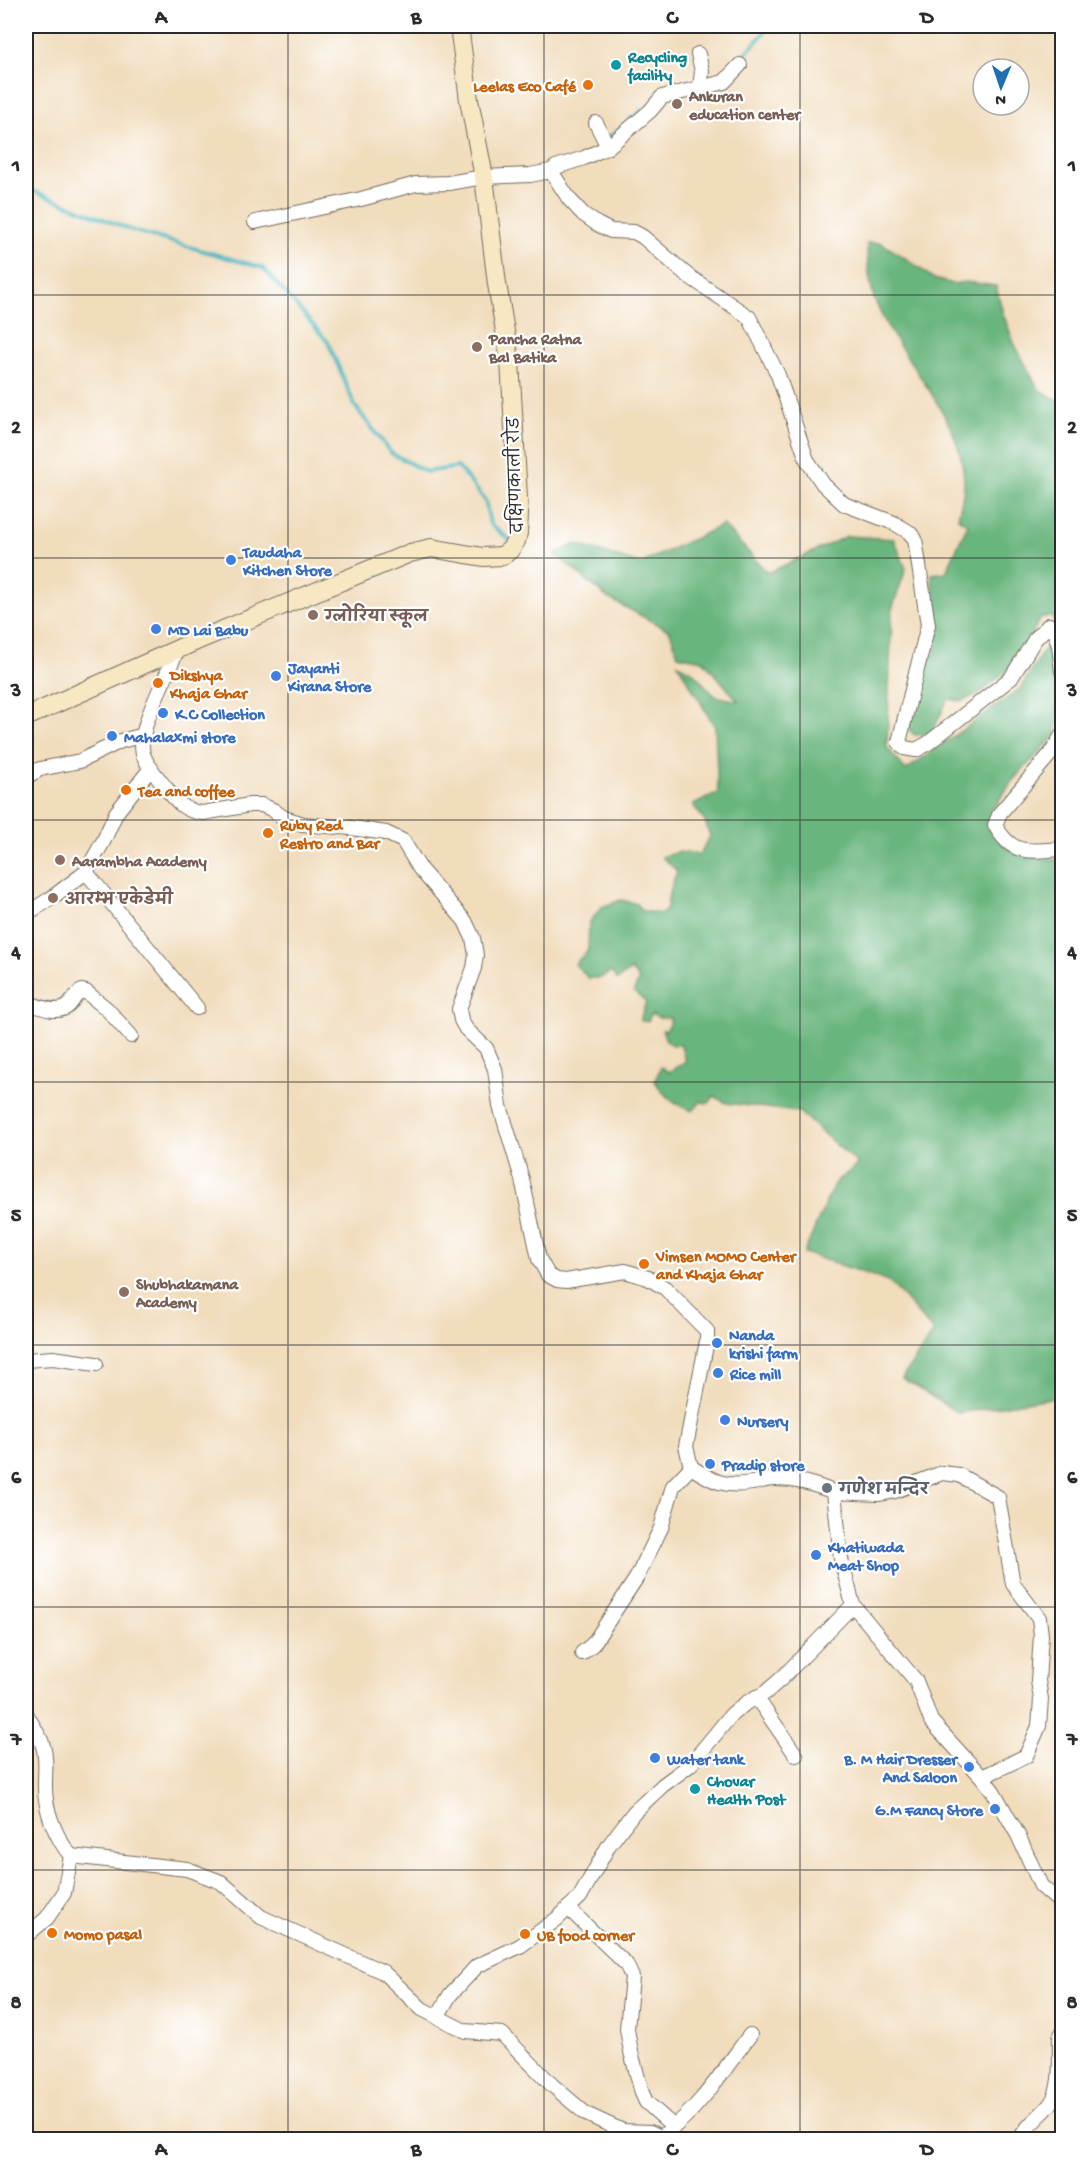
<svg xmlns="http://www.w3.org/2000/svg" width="1088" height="2165" viewBox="0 0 1088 2165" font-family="'Gochi Hand','Playpen Sans Deva',sans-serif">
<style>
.forest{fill:#69b57e;stroke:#4a7054;stroke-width:1.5}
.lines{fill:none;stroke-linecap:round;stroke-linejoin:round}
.stream{stroke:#43b3bb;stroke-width:4}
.minor-casing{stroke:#70695e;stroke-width:16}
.secondary-casing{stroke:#70695e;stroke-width:20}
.minor{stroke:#fff;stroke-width:14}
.secondary{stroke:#f7e8c3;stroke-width:18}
.grid{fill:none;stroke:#2b2b2b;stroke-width:1.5;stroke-opacity:0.55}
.culture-dot{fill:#0f9aa8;stroke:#fff;stroke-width:2}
.food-dot{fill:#e8710a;stroke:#fff;stroke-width:2}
.education-dot{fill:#8d6e63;stroke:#fff;stroke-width:2}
.shop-dot{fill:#3f7fe0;stroke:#fff;stroke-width:2}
.worship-dot{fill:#6b7280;stroke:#fff;stroke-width:2}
.labels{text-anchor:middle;stroke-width:4.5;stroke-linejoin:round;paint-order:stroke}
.culture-label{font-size:16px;font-weight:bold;fill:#0d838f;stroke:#fff;text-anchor:start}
.food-label{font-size:16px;font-weight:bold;fill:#c56008;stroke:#fff;text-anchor:start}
.education-label{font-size:16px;font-weight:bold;fill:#785e54;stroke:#fff;text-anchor:start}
.street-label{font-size:16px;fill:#2b2b2b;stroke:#fff}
.shop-label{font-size:16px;font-weight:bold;fill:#366cbe;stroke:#fff;text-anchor:start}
.worship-label{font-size:16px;font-weight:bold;fill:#5b616d;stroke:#fff;text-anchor:start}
.neatline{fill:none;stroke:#2b2b2b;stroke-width:2}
.grid-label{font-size:20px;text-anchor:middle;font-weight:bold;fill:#2b2b2b}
</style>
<rect width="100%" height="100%" fill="#fff"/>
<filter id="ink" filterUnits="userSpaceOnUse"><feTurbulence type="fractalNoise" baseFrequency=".0167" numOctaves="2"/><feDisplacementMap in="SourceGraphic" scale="12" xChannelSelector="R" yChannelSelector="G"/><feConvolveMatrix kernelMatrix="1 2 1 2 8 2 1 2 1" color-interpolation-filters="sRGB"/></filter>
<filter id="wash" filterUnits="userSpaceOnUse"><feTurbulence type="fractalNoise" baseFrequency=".008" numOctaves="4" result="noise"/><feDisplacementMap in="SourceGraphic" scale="24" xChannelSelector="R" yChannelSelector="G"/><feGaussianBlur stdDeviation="1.35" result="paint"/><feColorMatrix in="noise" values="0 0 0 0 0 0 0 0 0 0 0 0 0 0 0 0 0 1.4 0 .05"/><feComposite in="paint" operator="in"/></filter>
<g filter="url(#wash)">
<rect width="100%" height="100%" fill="#f1dcbc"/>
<g class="forest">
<path d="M 867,243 L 881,243 L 907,259 L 934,279 L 953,284 L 965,282 L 996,286 L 1003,314 L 1014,343 L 1039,390 L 1062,402 L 1062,644 L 1052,616 L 1040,618 L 1022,654 L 1007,670 L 980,693 L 962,701 L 948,699 L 935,726 L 927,735 L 915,735 L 908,729 L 925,658 L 935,655 L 932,574 L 946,572 L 968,524 L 958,518 C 960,506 965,493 964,482 C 964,415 896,357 874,298 C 869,282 867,260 867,243 Z"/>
<path d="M 723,525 L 768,573 L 847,536 L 894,539 L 906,569 L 892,609 L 887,748 L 906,770 L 1020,689 L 1045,648 L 1052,648 L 1060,700 L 1056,735 L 1013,780 L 991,812 L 989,823 L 1006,848 L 1041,858 L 1062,860 L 1062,1398 L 1050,1398 L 958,1413 L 902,1378 L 934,1332 L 889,1281 L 804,1253 L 834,1184 L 858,1164 L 799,1112 L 726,1103 L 714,1096 L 709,1103 L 700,1102 L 693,1111 C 673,1104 667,1099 655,1081 L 661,1067 L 669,1072 L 685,1062 L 681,1045 L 672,1045 L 666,1040 L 662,1030 L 667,1030 L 671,1018 L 659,1018 L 651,1014 L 648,1021 L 640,1021 L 646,1002 L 634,992 L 639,979 L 631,970 L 617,980 L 611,972 L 600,978 L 588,978 L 575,964 L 588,950 L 589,923 L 602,907 L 621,900 L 637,904 L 642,911 L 662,914 L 667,909 L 669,893 L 677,871 L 662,857 L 678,852 L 700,854 L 710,836 L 705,821 L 693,805 L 718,793 L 715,727 L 678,664 L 692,671 L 715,696 L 738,701 L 703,660 L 678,655 L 670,631 L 608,598 L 555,554 L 576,544 L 640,564 Z"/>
</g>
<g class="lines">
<g class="stream">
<path d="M 739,61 L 770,26"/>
<path d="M 610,137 L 642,110"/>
<path d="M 26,188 L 134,231 L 263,268 L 328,342 L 355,406 L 391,453 L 426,472 L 458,467 L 485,500 L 490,524 L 511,541"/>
</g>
</g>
</g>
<g filter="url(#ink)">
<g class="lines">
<g class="minor-casing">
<g id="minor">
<path d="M 698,54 L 702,71 L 700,88"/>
<path d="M 596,123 L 608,147"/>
<path d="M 551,171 L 556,167 L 584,158 L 608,147 L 650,111 L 662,97 L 724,82 L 740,65"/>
<path d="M 255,222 L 361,199 L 416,184 L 448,183 L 484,177 L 530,175 L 551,171 L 569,199 L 583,214 L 597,224 L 611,231 L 634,232 L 643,237 L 687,275 L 749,317 L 778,375 L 807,460 L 823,484 L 844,504 L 894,523 L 909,532 L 915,539 L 928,625 L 899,742 L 904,748 L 916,750 L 927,744 L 1011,678 L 1035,639 L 1049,625 L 1053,627 L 1059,646 L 1062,671"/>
<path d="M 177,649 C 169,675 136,728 143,754 C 147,766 158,778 166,788 C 176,801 185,812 203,813 L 250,805 L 262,805 L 273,810 L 284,818 L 303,824 L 352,828 L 386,833 L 403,841 L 420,869 L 465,921 L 473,938 L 476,955 L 474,968 L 459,1009 L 461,1020 L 466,1029 L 486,1048 L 495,1069 L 500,1106 L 522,1179 L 539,1259 L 548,1275 L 557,1280 L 566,1281 L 625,1271 L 648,1278 L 665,1288 L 707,1331 L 707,1341 L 686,1446 L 691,1467 C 712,1481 725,1488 752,1483 C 759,1482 767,1479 775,1479 C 797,1479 813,1484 834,1492 L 841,1559 L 853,1605 L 781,1679 L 765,1693 L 746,1703 L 732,1714 L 690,1765 L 663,1785 L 634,1812 L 609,1845 L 580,1897 L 557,1919 L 520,1946 L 477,1966 L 450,1995 L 437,2017"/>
<path d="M 1062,735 L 1052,752 L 1000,813 L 995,825 C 1012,857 1031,851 1062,849"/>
<path d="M 26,777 L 40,769 L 80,761 L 121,741 L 144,735"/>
<path d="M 86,872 L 197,1008"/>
<path d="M 26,914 L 50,899 L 86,872 L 104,840 L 116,813 L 151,768"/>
<path d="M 26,1002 C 37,1006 59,1016 69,1005 C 74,1000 75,994 82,991 L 86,992 L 107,1009 L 131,1036"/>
<path d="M 26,1360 L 53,1358 L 96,1364"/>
<path d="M 834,1492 L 878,1494 L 895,1491 L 942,1473 L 959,1475 L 998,1497 L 1013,1584 L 1039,1618 L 1041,1635 L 1038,1681 L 1041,1699 L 1039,1726 L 1026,1756 L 982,1777"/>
<path d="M 853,1605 L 916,1681 L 931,1721 L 982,1777 L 993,1791 L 1018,1835 L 1041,1886 L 1062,1904"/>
<path d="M 582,1653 L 593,1644 L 637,1577 L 661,1528 L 673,1486 L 691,1467"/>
<path d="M 756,1697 L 796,1755"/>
<path d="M 26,1713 C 31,1724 40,1735 43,1746 C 47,1759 45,1770 45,1783 C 44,1808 55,1837 71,1856 L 187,1869 L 221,1882 L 261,1917 L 383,1972 L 422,2009 L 465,2031 L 502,2034 L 552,2085 L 586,2114 L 623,2131 L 650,2132 L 667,2140"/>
<path d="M 568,1908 L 626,1964 L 632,1977 L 627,2029 L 631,2052 L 642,2093 L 646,2102 L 674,2127"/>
<path d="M 26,1936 L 47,1918 L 64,1893 L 71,1856"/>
<path d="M 666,2133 C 701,2107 724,2069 750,2035"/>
<path d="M 1020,2140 C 1026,2124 1042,2116 1051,2103 C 1063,2087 1059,2056 1060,2037 L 1062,2033"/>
</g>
</g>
<g class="secondary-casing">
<path id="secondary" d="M 26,717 L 196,641 L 410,553 L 431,548 L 483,557 L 502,556 L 510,550 L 516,541 L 518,533 L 519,514 L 510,361 L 497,284 L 484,177 L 469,100 L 459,26"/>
</g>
<use href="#minor" class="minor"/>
<use href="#secondary" class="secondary"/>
</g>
</g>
<path class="grid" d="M 288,26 L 288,2140M 544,26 L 544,2140M 800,26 L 800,2140M 26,295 L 1062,295M 26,558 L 1062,558M 26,820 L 1062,820M 26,1082 L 1062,1082M 26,1345 L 1062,1345M 26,1607 L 1062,1607M 26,1870 L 1062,1870"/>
<g class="culture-dot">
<circle cx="616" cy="65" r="6"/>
<circle cx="695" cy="1789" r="6"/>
</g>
<g class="food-dot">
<circle cx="588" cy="85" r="6"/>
<circle cx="158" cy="683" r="6"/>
<circle cx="126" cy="790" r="6"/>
<circle cx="268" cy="833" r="6"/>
<circle cx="644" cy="1264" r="6"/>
<circle cx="52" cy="1933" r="6"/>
<circle cx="525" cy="1934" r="6"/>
</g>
<g class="education-dot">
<circle cx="677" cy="104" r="6"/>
<circle cx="477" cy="347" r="6"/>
<circle cx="313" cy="615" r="6"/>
<circle cx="60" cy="860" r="6"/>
<circle cx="53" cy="898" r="6"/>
<circle cx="124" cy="1292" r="6"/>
</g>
<g class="shop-dot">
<circle cx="231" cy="560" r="6"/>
<circle cx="156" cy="629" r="6"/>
<circle cx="276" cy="676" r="6"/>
<circle cx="163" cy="713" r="6"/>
<circle cx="112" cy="736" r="6"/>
<circle cx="717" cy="1343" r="6"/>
<circle cx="718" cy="1373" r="6"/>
<circle cx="725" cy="1420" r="6"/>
<circle cx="710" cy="1464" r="6"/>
<circle cx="816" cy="1555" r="6"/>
<circle cx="655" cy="1758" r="6"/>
<circle cx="969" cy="1767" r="6"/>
<circle cx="995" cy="1809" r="6"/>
</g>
<circle class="worship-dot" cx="827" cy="1488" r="6"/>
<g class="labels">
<g class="culture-label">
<text x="628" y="62">Recycling<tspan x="628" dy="18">facility</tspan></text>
<text x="707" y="1786">Chovar<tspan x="707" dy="18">Health Post</tspan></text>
</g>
<g class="food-label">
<text x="576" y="91" text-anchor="end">Leelas Eco Café</text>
<text x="170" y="680">Dikshya<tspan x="170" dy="18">Khaja Ghar</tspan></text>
<text x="138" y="796">Tea and coffee</text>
<text x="280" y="830">Ruby Red<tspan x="280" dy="18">Restro and Bar</tspan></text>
<text x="656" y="1261">Vimsen MOMO Center<tspan x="656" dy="18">and Khaja Ghar</tspan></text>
<text x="64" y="1939">Momo pasal</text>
<text x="537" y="1940">UB food corner</text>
</g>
<g class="education-label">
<text x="689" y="101">Ankuran<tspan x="689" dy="18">education center</tspan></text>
<text x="489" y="344">Pancha Ratna<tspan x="489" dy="18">Bal Batika</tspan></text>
<text x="325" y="621">ग्लोरिया स्कूल</text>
<text x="72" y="866">Aarambha Academy</text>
<text x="65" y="904">आरम्भ एकेडेमी</text>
<text x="136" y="1289">Shubhakamana<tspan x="136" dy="18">Academy</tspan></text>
</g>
<g class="street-label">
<text transform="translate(514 475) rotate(-92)" y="6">दक्षिणकाली रोड</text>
</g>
<g class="shop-label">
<text x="243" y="557">Taudaha<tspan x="243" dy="18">Kitchen Store</tspan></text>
<text x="168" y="635">MD Lai Babu</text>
<text x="288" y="673">Jayanti<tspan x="288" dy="18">Kirana Store</tspan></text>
<text x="175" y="719">K.C Collection</text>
<text x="124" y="742">Mahalaxmi store</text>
<text x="729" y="1340">Nanda<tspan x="729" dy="18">krishi farm</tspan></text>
<text x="730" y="1379">Rice mill</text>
<text x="737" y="1426">Nursery</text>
<text x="722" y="1470">Pradip store</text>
<text x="828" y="1552">Khatiwada<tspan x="828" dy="18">Meat Shop</tspan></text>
<text x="667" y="1764">Water tank</text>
<text x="957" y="1764" text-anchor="end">B. M Hair Dresser<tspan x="957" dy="18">And Saloon</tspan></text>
<text x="983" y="1815" text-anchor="end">G.M Fancy Store</text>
</g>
<g class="worship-label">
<text x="839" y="1494">गणेश मन्दिर</text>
</g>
</g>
<rect width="1088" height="2165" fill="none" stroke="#fff" stroke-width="66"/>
<g transform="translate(1001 87) rotate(182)"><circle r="28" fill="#ffffff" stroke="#aaaaaa" stroke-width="1.5"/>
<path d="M0-4.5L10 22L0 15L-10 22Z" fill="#1f6fb2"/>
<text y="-9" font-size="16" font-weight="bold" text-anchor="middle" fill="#2b2b2b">N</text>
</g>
<rect x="33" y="33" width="1022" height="2099" class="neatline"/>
<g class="grid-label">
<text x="161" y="23">A</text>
<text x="416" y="23">B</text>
<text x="672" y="23">C</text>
<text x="927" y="23">D</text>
<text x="16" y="171">1</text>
<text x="1072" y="171">1</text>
<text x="16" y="433">2</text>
<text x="1072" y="433">2</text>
<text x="16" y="696">3</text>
<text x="1072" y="696">3</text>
<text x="16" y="958">4</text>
<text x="1072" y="958">4</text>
<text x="16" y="1221">5</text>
<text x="1072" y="1221">5</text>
<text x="16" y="1483">6</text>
<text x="1072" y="1483">6</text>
<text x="16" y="1745">7</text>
<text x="1072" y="1745">7</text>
<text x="16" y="2008">8</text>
<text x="1072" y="2008">8</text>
<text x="161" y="2155">A</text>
<text x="416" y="2155">B</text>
<text x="672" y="2155">C</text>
<text x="927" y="2155">D</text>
</g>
</svg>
